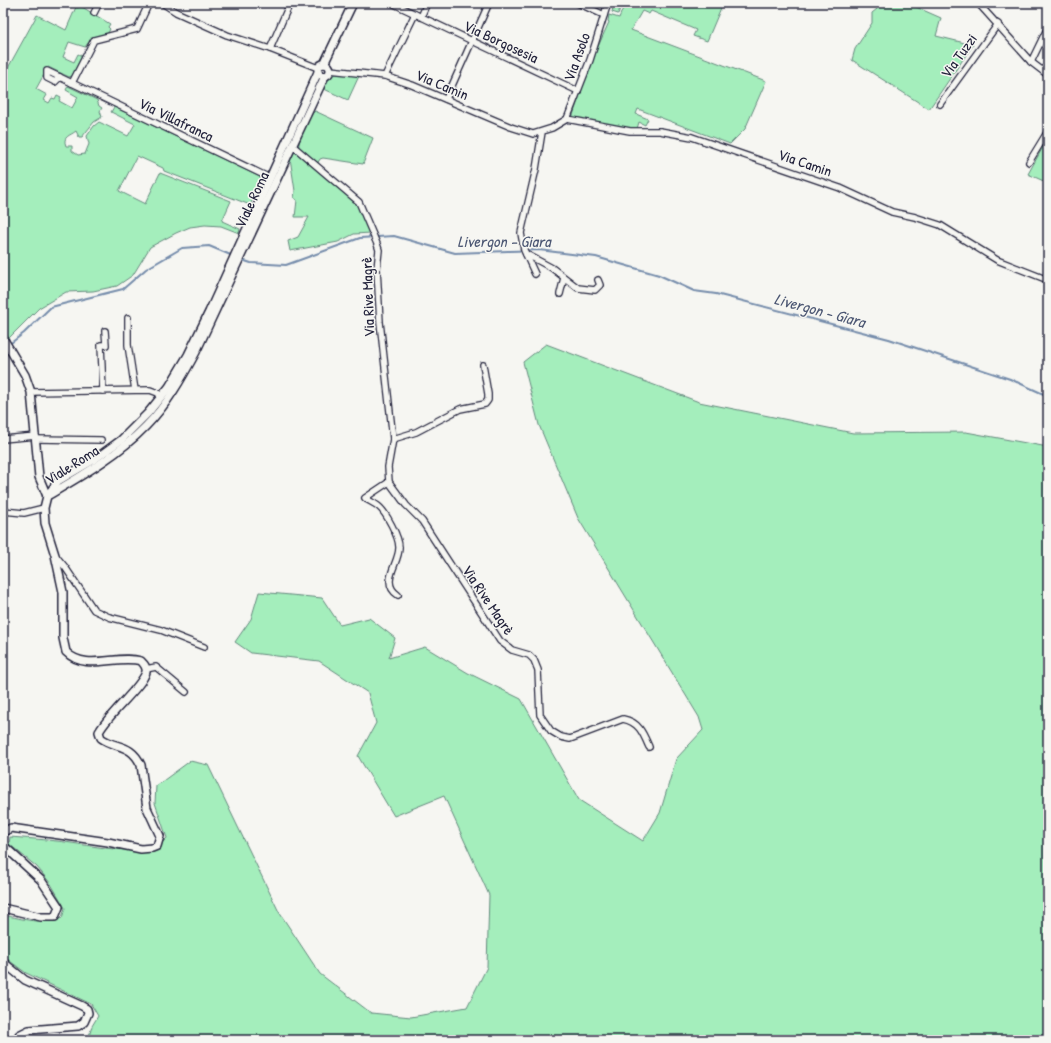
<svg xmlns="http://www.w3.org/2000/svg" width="1051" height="1043" viewBox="0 0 1051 1043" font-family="'Patrick Hand',sans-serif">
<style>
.green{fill:#a4eebc;stroke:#63887c}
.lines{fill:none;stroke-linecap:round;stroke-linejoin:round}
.stream{stroke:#758cab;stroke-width:2}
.street-casing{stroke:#22223b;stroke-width:8}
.secondary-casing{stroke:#22223b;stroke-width:10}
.street{stroke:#f6f6f2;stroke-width:5.5}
.secondary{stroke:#f6f6f2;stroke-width:7}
.labels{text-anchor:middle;stroke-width:3;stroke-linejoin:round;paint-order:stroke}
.street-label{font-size:15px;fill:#22223b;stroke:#f6f6f2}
.water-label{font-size:16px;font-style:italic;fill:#4c5773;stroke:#f6f6f2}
</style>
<rect width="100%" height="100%" fill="#f6f6f2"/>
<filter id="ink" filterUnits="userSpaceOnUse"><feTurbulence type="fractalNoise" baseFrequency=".025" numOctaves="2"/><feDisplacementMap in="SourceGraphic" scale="8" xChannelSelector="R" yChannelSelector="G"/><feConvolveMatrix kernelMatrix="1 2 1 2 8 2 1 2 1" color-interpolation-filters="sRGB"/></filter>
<g filter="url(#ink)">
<g class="green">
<path d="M 614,3 L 622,3 L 618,14 L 612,12 Z"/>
<path d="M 625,3 L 723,3 L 707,41 L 693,36 L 696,30 L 651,11 L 649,14 L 642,11 L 631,30 L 766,81 L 745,129 L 730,144 L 638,109 L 636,114 L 648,119 L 645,125 L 639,122 L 637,129 L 634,129 L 572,118 L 592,60 L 609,22 L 608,21 L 609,15 L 619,18 Z"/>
<path d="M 873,3 L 907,3 L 941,18 L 936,36 L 973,45 L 929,109 L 852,60 L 855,49 L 872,23 L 872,13 L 877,9 Z"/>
<path d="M 79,5 L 110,24 L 108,27 L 110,29 L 108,33 L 91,39 L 85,47 L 69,42 L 63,57 L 74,62 L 78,54 L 82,56 L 72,76 L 69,77 L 48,67 L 36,89 L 47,95 L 44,100 L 49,103 L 52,98 L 55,99 L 57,95 L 61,97 L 59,101 L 72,108 L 78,97 L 66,90 L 68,86 L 97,100 L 99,106 L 102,108 L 100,111 L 102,117 L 94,122 L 82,137 L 79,137 L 76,131 C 70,136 62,136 66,146 L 72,146 L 72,151 L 78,155 L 85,154 L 89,144 L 87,136 L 94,126 L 99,122 L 128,136 L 135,124 L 111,112 L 114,107 L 260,177 L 262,181 L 250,205 L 164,171 L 163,168 L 137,156 L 119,191 L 145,204 L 160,173 L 231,201 L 222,221 L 240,229 L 239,233 L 221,226 L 205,225 L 190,227 L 176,233 L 150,247 L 133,275 L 117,286 L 93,291 L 66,292 L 39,308 L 7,340 L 3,333 L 3,77 L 37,15 L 66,30 L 76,7 L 78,8 Z"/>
<path d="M 345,73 L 359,76 L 348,100 L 324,89 L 330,75 Z"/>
<path d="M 315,111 L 373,138 L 363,164 L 323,158 L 320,159 L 317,164 L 299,148 C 297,142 309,115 315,111 Z"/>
<path d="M 1048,138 L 1048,183 L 1028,174 Z"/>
<path d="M 296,152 L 356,201 L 371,233 L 354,234 L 338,242 L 290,251 L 288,241 L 298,237 L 309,217 L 295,217 L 297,200 L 294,198 L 295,191 L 290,158 L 293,153 Z"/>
<path d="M 546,344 L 699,402 L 853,433 L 966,432 L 1048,447 L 1048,1040 L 88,1040 L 92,1026 L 98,1016 L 91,1004 L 26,973 L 3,956 L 3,915 C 24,919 41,925 62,918 L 65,908 L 51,884 L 37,867 L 9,844 L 10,837 C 33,839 56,840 78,844 C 104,848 129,852 155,850 L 167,838 L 155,803 L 156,786 L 190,761 L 208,765 L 279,912 L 320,974 L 371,1013 L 411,1017 L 467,1007 L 487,967 L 489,895 L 444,796 L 394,816 L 358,756 L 376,723 L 368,693 L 319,661 L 251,653 L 235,642 L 251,619 L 259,592 L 322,598 L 340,625 L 369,618 L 395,638 L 389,658 L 425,647 L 468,673 L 521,699 L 579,800 L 643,841 L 660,813 L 676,759 L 703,730 L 699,717 L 578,518 L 539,425 L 523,362 Z"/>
</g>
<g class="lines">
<g class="stream">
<path d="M 242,260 L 251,263 L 286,265 L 360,238 L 394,236 L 455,253 L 539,250 L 596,257 L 659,275 L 694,291 L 716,294 L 889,339 L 1010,379 L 1048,396"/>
<path d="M 3,349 L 24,333 L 51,307 L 123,289 L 146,269 L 182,248 L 209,246 L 233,256"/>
</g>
<g class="street-casing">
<g id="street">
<path d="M 162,3 L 176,12 L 227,35 L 270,49 L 318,68"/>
<path d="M 343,3 L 352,7"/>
<path d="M 392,3 L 578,91"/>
<path d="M 578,3 L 604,15"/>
<path d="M 978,3 L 1031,62 L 1048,75"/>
<path d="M 94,13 L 99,3"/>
<path d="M 421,17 L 427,3"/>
<path d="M 270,49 L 290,3"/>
<path d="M 1031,62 L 1048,27"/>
<path d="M 330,70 L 385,76 L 412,85 L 511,127 L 533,134 L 552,128 L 567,119 L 630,131 L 660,131 L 692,137 L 840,188 L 892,212 L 915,217 L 940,225 L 997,260 L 1048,280"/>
<path d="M 385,76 L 415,14"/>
<path d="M 60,77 L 55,82 L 47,78 L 47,71 L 72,83 L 270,178"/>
<path d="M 72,83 L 94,40 L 137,29 L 149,3"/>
<path d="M 446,99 L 489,3"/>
<path d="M 940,104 L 998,24"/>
<path d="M 567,119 L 590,60 L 608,3"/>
<path d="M 292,145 L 359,202 L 377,244 L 379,250 L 377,269 L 380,322 L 393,439 L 388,467 L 389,482 L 406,505 L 422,521 L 500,641 L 512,650 L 529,655 L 534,660 L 538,670 L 540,715 L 551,731 L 561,737 L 570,739 L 623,719 C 639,722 643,733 649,747"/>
<path d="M 1029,162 L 1048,131"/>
<path d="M 526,254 L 552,268 L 578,288 L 595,290 L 600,285 L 598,280"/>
<path d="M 535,274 L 524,250 L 521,233 L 536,169 L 542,132"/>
<path d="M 560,294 L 564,278"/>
<path d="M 128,318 L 128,345 L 135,390"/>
<path d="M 103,391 L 101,345 L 106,345 L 105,331"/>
<path d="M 31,392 L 150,390 L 158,393 L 161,397"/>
<path d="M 3,439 L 36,436"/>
<path d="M 36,439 L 101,440"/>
<path d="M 393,439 L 416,432 L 460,409 L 485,404 L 488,400 L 488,394 L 483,365"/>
<path d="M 389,482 L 365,498 C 369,501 374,503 378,506 C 386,512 399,537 399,547 C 400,563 379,582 398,595"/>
<path d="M 3,511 L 24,513 L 44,508"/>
<path d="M 55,555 L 65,567 L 94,610 L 109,617 L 161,630 L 204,647"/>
<path d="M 146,669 L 156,667 L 186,692"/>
</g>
</g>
<g class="secondary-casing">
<g id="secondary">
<path d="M 324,64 L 353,3"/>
<circle cx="324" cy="70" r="6"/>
<path d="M 3,338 L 25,375 L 31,392 L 39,477 L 47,496"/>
<path d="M 49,495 C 83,475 118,455 146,426 C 167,405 182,378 196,352 L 325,76"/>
<path d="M 3,832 L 11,828 L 108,842 L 141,849 L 152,848 L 157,846 L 160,836 L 147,808 L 141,765 C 131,743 116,749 101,738 L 99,732 C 109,713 142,687 146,672 C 147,667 144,664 141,661 C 117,654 86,672 66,652 L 63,638 L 63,592 L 55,555 L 45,523 L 44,508 L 47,496 L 58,481 L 95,459 L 121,440 L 148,413 L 169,387 L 188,355 L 209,312 L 318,72"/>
<path d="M 3,845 L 41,880 L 59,907 L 55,917 L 41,917 L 3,908"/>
<path d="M 3,962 L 25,980 L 82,1006 L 87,1009 L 88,1013 L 84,1022 L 78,1026 L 29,1030 L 19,1035 L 18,1040"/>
</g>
</g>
<use href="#street" class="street"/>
<use href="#secondary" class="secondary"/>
</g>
</g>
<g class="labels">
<g class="street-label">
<text transform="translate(501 42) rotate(25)" y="5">Via Borgosesia</text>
<text transform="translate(959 56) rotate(-54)" y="5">Via Tuzzi</text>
<text transform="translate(577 57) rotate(-70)" y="5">Via Asolo</text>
<text transform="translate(442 85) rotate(23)" y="5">Via Camin</text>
<text transform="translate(176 120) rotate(26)" y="5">Via Villafranca</text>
<text transform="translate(805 163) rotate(19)" y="5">Via Camin</text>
<text transform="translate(252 200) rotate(-65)" y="5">Viale Roma</text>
<text transform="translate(368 297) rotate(-92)" y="5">Via Rive Magrè</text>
<text transform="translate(72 465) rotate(-32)" y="5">Viale Roma</text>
<text transform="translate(488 600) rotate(56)" y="5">Via Rive Magrè</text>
</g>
<g class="water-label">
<text x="504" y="247">Livergon - Giara</text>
<text transform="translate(820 310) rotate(15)" y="6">Livergon - Giara</text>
</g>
</g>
<rect width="1051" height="1043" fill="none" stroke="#f6f6f2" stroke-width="16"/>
<rect x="8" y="8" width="1035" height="1027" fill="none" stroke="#22223b" stroke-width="1.5" filter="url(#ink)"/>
</svg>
